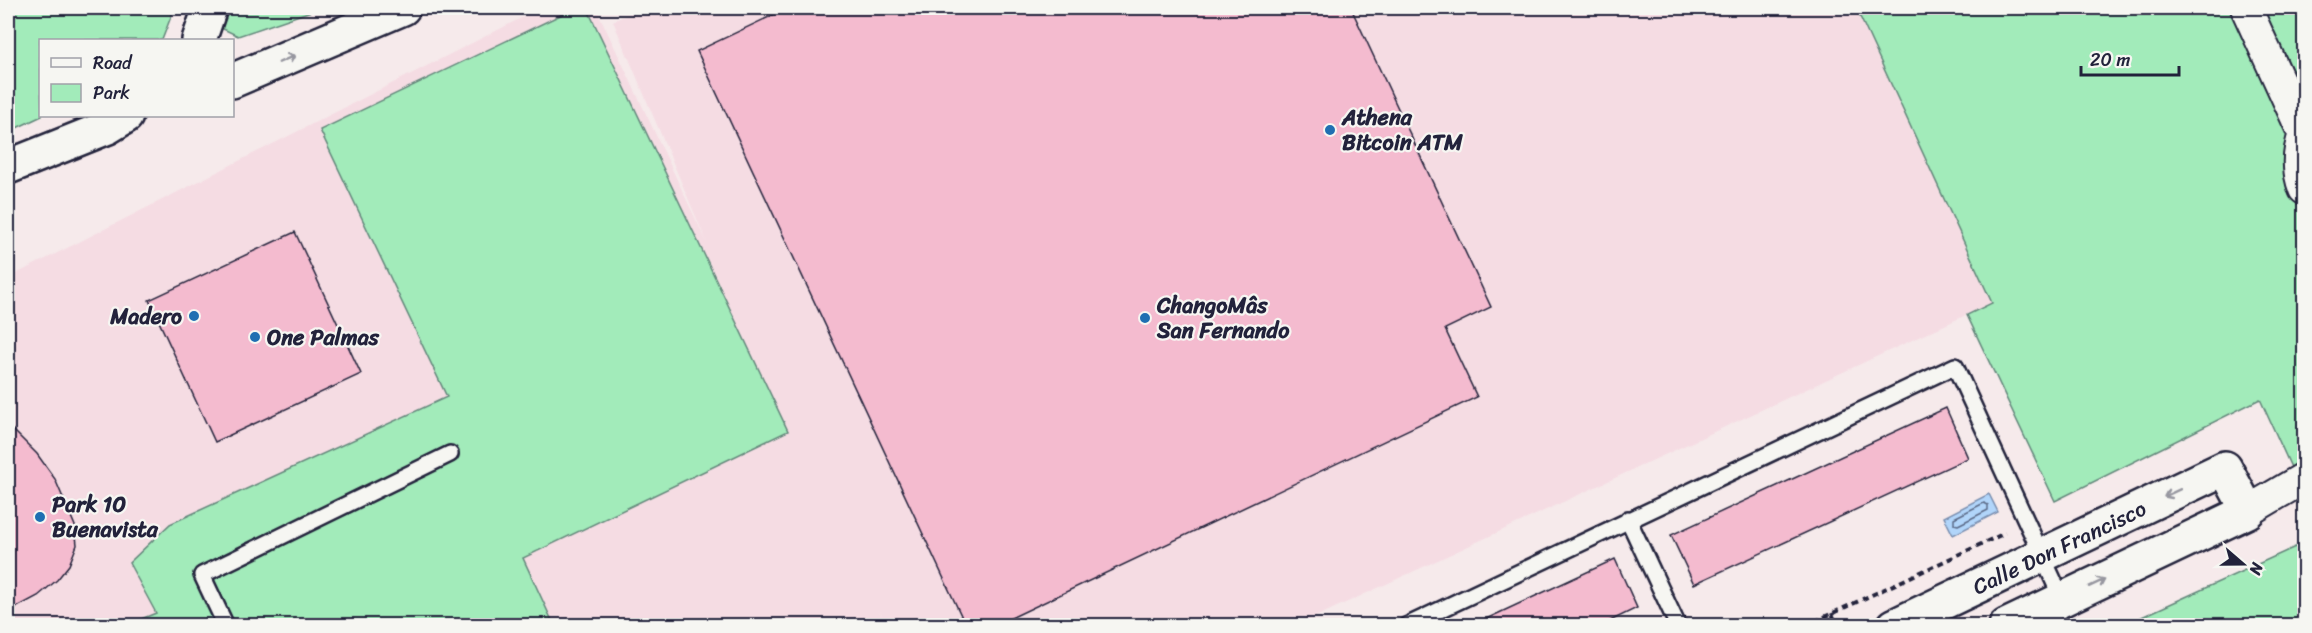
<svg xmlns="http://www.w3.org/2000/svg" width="2312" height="633" viewBox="0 0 2312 633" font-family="Sriracha,sans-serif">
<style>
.built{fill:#f5dce3}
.green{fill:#a2ebba;stroke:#62867a;stroke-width:1.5}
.water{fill:#b1d5fa;stroke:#788dae;stroke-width:1.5}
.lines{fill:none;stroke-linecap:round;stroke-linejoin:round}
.shore{stroke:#5b6a87;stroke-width:1.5}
.building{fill:#f4bbcf;stroke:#22223b;stroke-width:1.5}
.service-casing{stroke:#22223b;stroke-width:20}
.minor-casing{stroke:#22223b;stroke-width:34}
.tertiary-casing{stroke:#22223b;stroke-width:38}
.secondary-casing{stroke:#22223b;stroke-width:38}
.path{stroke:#22223b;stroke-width:4;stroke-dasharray:6 4.5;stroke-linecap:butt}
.service{stroke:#f6f6f2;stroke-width:15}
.minor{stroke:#f6f6f2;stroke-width:30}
.tertiary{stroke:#f6f6f2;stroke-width:33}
.secondary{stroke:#f6f6f2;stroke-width:33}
.oneway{stroke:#9797a0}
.poi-dot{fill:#1f6fb2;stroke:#f6f6f2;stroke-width:2}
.labels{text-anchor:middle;stroke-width:4.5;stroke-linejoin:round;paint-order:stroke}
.poi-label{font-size:22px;font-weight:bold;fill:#22223b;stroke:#f6f6f2;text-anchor:start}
.street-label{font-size:22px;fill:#22223b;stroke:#f6f6f2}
</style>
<rect width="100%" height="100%" fill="#f6eaeb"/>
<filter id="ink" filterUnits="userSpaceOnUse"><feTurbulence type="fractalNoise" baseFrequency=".0167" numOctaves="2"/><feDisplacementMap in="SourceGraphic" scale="12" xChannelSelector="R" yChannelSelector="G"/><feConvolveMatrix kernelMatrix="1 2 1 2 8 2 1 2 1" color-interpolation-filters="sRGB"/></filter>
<g filter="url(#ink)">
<path class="built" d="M 541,8 L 596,8 L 707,243 L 613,21 L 642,8 L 1856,8 L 1992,303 L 1298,625 L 887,626 L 878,607 L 886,625 L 8,626 L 8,278 Z"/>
<g class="green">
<path d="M 8,8 L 173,8 L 172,14 L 162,40 L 40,40 L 42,116 L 8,132 Z"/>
<path d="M 219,8 L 320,8 L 238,36 L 219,27 Z"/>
<path d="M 575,8 L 587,8 L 788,431 L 523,558 L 554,625 L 124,626 L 156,613 L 129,563 L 170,524 L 447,397 L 320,130 Z"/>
<path d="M 1856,8 L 2304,8 L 2304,496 L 2260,399 L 2055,501 L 1967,315 L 1992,303 Z"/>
<path d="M 2304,543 L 2304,625 L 2124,625 Z"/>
</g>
<path class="water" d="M 1989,494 L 1998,512 L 1953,535 L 1944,517 Z"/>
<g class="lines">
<path class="shore" d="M 1984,503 L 1988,505 L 1988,510 L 1958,525 L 1954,524 L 1954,518 Z"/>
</g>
<g class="building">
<path d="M 788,8 L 1351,8 L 1491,307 L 1445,329 L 1477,397 L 994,626 L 966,626 L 697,51 Z"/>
<path d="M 295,232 L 361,374 L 215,442 L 149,300 Z"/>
<path d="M 1946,408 L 1968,458 L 1694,584 L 1671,535 Z"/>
<path d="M 8,425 L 37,454 L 55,479 L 75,526 L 77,545 L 69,565 L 57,580 L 38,596 L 8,612 Z"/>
<path d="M 1615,559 L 1637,608 L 1600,626 L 1471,626 Z"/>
</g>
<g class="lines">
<g class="service-casing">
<g id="service">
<path d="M 1628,519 L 1678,626"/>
<path d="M 226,626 L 202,575 L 450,454"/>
<path d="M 1406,626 L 1955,366 L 2062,599"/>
</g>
</g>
<g class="minor-casing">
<g id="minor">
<path d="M 2246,8 L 2304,135"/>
<path d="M 2304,134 C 2297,154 2297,170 2304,189"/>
<path d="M 2248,511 L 2304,478"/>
</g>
</g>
<g class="tertiary-casing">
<g id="tertiary">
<path id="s1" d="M 1894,626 L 2225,468 L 2248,511 L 2006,626"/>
</g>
</g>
<g class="secondary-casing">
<g id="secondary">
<path d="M 199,40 L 210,8"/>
<path d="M 232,81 L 403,8"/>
<path d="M 8,167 L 108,127 L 126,116"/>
</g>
</g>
<g class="path">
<path d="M 1832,613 L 1837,626"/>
<path d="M 1805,626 L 2005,533"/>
</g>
<use href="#service" class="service"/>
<use href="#minor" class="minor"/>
<use href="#tertiary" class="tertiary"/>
<use href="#secondary" class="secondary"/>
</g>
<defs><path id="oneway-shaft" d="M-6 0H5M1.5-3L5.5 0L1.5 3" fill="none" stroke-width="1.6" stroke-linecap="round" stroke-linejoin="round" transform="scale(1.5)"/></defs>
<g class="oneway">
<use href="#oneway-shaft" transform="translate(287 59) rotate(-24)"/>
<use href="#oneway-shaft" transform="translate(2172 493) rotate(155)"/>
<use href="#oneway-shaft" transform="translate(2097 583) rotate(-25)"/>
</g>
</g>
<g class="poi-dot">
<circle cx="1330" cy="130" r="6"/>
<circle cx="194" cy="316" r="6"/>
<circle cx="1145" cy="318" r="6"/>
<circle cx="255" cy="337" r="6"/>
<circle cx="40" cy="517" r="6"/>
</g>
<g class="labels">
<g class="poi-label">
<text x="1342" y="125">Athena<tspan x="1342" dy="25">Bitcoin ATM</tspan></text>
<text x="1157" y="313">ChangoMâs<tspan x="1157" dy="25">San Fernando</tspan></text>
<text x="182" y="324" text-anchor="end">Madero</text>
<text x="267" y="345">One Palmas</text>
<text x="52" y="512">Park 10<tspan x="52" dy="25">Buenavista</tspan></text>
</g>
<g class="street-label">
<text dy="8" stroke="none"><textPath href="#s1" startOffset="183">Calle Don Francisco</textPath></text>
</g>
</g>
<rect width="2312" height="633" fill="none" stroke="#f6f6f2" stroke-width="30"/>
<rect x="15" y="15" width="2282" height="603" fill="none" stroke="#22223b" stroke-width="2" filter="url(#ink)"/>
<rect x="39" y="39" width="195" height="78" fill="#f6f6f2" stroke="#a1a1a9" stroke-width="1.5"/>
<rect x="51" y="58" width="30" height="9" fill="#f6f6f2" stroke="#a1a1a9" stroke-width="1.5"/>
<text x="93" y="69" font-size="18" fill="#22223b">Road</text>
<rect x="51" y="84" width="30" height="18" fill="#a2ebba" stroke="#a1a1a9" stroke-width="1.5"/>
<text x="93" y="99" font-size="18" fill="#22223b">Park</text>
<g transform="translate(2243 564) rotate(110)" stroke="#f6f6f2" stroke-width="4.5" paint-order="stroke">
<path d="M0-4.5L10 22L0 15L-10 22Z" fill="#22223b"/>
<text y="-9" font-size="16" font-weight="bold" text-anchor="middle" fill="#22223b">N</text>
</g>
<path d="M2081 66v9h98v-9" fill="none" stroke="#22223b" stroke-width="3"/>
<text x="2090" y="66" font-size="18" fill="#22223b" stroke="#f6f6f2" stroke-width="4.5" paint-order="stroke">20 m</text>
</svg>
